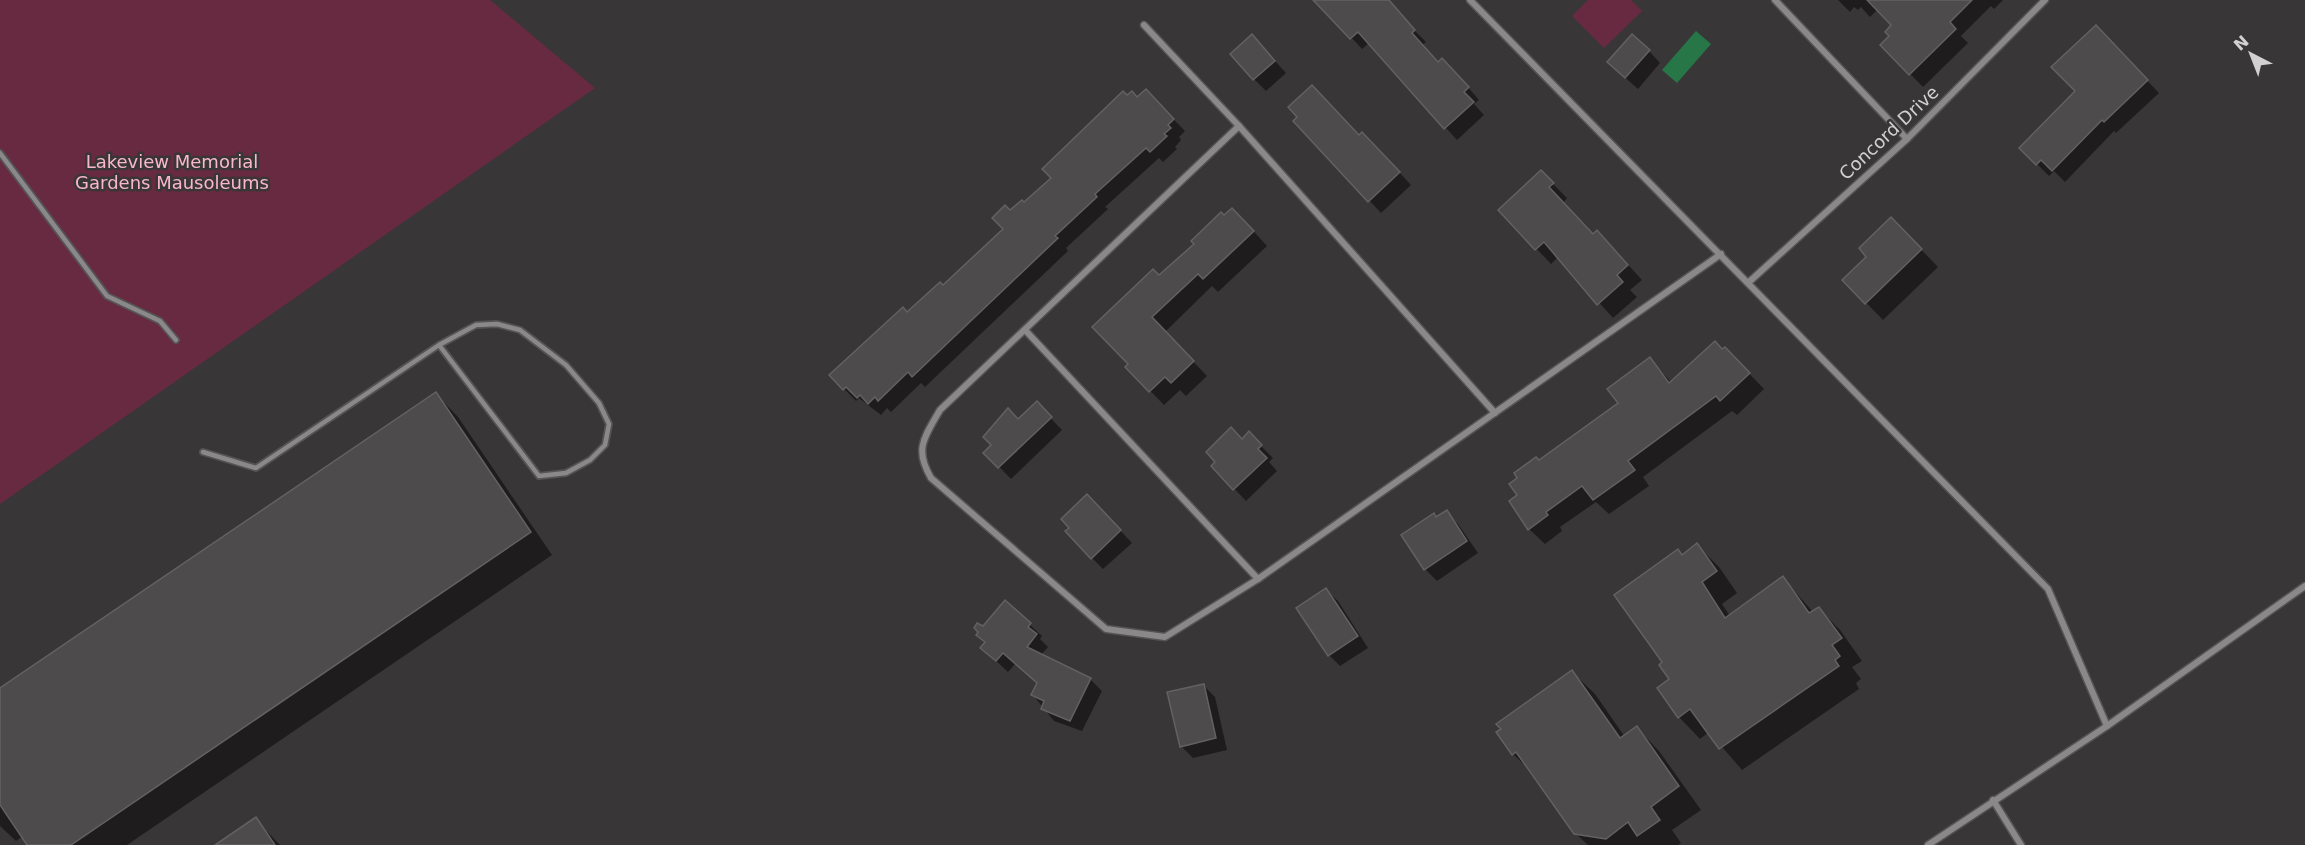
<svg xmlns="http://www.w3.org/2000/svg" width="2305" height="845" viewBox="0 0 2305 845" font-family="'DejaVu Sans',sans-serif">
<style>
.green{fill:#682a41}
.water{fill:#277647}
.shadow{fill:#0007}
.building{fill:#4e4b4c;stroke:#646162;stroke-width:1.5}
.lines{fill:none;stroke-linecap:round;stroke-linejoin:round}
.service-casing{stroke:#555354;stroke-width:8}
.minor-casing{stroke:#555354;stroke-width:9}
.service{stroke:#8b8889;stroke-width:4.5}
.minor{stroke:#8b8889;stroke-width:6}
.labels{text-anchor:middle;stroke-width:5;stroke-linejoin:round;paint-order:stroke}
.street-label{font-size:18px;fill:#d2d0d1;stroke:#393637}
.park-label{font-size:18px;fill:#fab7cc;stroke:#393637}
</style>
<rect width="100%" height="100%" fill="#393637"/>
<g class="green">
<path d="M 0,0 L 490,0 L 595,88 L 0,504 Z"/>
<path d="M 1588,0 L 1631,0 L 1642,11 L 1604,48 L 1572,16 Z"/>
</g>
<path class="water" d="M 1696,31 L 1711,44 L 1677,83 L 1662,70 Z"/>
<g class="shadow">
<path d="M 1317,0 L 1370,0 L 1389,5 L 1426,42 L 1422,45 L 1438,63 L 1454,71 L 1479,100 L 1474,104 L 1484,115 L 1457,140 L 1369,43 L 1362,49 Z"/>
<path d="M 1838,0 L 2003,0 L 1994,9 L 1991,6 L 1961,36 L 1968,43 L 1923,87 L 1882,45 L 1891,36 L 1893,25 L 1878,9 L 1870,17 L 1861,7 L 1858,10 L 1854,7 L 1850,12 Z"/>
<path d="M 2107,39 L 2159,93 L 2116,133 L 2114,131 L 2065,182 L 2054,171 L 2049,176 L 2021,148 L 2077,91 Z"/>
<path d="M 1263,48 L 1286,73 L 1266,91 L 1254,79 Z"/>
<path d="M 1649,51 L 1660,63 L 1638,89 L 1621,74 Z"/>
<path d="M 1146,91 L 1185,131 L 1179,137 L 1181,140 L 1175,147 L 1177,149 L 1163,162 L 1159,158 L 1105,207 L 1108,209 L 1066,248 L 1068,251 L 925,387 L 921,383 L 891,412 L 887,408 L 881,415 L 859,398 L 856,401 L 831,375 L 943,287 L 1005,229 L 1010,212 L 1024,204 L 1053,178 L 1127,97 L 1137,99 Z"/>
<path d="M 1300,117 L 1360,136 L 1374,145 L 1411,185 L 1381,213 L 1296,121 Z"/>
<path d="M 1541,172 L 1567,198 L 1563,203 L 1594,236 L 1612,247 L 1642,280 L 1630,290 L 1637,297 L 1613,318 L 1558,257 L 1551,264 L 1500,210 Z"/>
<path d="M 1246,223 L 1267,246 L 1218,292 L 1212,286 L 1165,332 L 1207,376 L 1186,396 L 1180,390 L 1164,405 L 1127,367 L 1159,277 Z"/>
<path d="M 1908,236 L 1938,267 L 1883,320 L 1844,280 L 1869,257 Z"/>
<path d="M 1723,351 L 1740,364 L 1764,389 L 1737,415 L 1732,411 L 1643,477 L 1649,486 L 1609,514 L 1596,502 L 1560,527 L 1562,531 L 1545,544 L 1529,529 L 1519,496 L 1539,462 L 1620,404 L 1650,359 L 1672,383 Z"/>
<path d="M 436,394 L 458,417 L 552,555 L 127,845 L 29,845 L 23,836 L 16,841 L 0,826 L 0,690 Z"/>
<path d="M 1037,404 L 1062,430 L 1011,479 L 986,453 Z"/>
<path d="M 1249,434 L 1273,458 L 1269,462 L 1277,471 L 1246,501 L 1213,466 Z"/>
<path d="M 1099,508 L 1132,543 L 1103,569 L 1092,558 Z"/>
<path d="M 1446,512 L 1458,524 L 1478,553 L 1437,581 L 1425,569 L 1437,519 Z"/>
<path d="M 1697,545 L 1719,567 L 1737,593 L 1722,604 L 1730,616 L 1783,578 L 1813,612 L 1819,609 L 1840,630 L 1862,661 L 1852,667 L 1861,679 L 1856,683 L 1859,689 L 1742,770 L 1709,732 L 1700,739 L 1679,717 L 1671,679 L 1664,663 L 1682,556 Z"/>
<path d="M 1326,590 L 1338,601 L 1368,648 L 1340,666 L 1329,655 Z"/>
<path d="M 1005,602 L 1042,636 L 1040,639 L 1048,647 L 1041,655 L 1090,679 L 1102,691 L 1082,731 L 1054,721 L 1033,695 L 1038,683 L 1015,664 L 1008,672 L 982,648 L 986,643 L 984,628 Z"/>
<path d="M 1572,672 L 1595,694 L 1625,737 L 1637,728 L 1659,751 L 1701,810 L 1672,830 L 1681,843 L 1678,845 L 1588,845 L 1575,833 L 1535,775 L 1513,754 Z"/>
<path d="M 1203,685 L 1215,697 L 1227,750 L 1193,758 L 1181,746 Z"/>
<path d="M 255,819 L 280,845 L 217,845 Z"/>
</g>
<g class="building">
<path d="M 1313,0 L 1389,0 L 1415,30 L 1412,33 L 1438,62 L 1442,58 L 1469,87 L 1464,92 L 1474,102 L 1444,129 L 1358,32 L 1350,39 Z"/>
<path d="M 1867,0 L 1972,0 L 1950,22 L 1956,29 L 1909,75 L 1880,45 L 1889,36 L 1885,32 L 1891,25 Z"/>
<path d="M 2096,25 L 2148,80 L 2104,122 L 2102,120 L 2052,171 L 2041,160 L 2036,165 L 2019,148 L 2075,91 L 2051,67 Z"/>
<path d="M 1252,34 L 1275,61 L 1253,80 L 1230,54 Z"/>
<path d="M 1632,34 L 1650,50 L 1625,78 L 1607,62 Z"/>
<path d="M 1312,85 L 1359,135 L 1362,132 L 1400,172 L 1368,202 L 1293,121 L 1297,117 L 1288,107 Z"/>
<path d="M 1146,89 L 1174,119 L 1168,125 L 1171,128 L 1164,134 L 1167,136 L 1150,152 L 1146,148 L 1095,194 L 1097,197 L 1055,236 L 1058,238 L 912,377 L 908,372 L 878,401 L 875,397 L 868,404 L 860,395 L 857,398 L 846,387 L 843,390 L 829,375 L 903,307 L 907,312 L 940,282 L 943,285 L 1003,229 L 992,218 L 1005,205 L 1010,210 L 1022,200 L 1024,202 L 1051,178 L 1042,169 L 1123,91 L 1127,95 L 1132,91 L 1137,97 Z"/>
<path d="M 1541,170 L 1554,183 L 1549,187 L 1593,234 L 1597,230 L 1628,265 L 1617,275 L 1623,282 L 1597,305 L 1544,242 L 1535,250 L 1498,210 Z"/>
<path d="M 1232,208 L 1254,231 L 1203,279 L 1198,274 L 1152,317 L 1194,361 L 1171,383 L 1165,377 L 1149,392 L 1125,367 L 1128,364 L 1092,327 L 1153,269 L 1159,275 L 1194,244 L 1191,241 L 1221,212 L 1224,215 Z"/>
<path d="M 1891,217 L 1922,249 L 1865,304 L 1842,280 L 1866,257 L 1859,248 Z"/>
<path d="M 1715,341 L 1722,349 L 1725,347 L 1750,373 L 1720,401 L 1716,396 L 1628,461 L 1635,470 L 1593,500 L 1582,486 L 1546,512 L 1548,515 L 1528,530 L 1509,501 L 1517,495 L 1509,484 L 1517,478 L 1514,473 L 1536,457 L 1539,460 L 1618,403 L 1607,389 L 1650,357 L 1669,383 Z"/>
<path d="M 436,392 L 531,532 L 71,845 L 27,845 L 0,805 L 0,688 Z"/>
<path d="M 1037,401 L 1052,417 L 998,468 L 983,453 L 991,445 L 983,437 L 1008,408 L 1018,419 Z"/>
<path d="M 1231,427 L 1242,439 L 1249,431 L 1262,445 L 1258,449 L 1267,458 L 1233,490 L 1211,466 L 1215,462 L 1206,452 Z"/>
<path d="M 1087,494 L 1121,530 L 1091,559 L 1065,531 L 1069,528 L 1061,519 Z"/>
<path d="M 1447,510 L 1467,541 L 1424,570 L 1401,535 L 1434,513 L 1436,517 Z"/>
<path d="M 1697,543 L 1717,571 L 1702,582 L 1725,618 L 1783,576 L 1809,613 L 1819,607 L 1842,638 L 1832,645 L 1840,656 L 1835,660 L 1839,666 L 1719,749 L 1690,709 L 1678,718 L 1657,688 L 1669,679 L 1659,665 L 1662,662 L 1614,595 L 1678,549 L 1682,555 Z"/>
<path d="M 1326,588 L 1358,636 L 1328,656 L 1296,608 Z"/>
<path d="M 1005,600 L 1031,623 L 1028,627 L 1037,634 L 1027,647 L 1091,678 L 1070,721 L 1041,709 L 1044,701 L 1031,695 L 1037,683 L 1003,653 L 996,661 L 980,648 L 985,642 L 976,635 L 978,632 L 974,628 L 977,623 L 983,626 Z"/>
<path d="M 1572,670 L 1620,738 L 1637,726 L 1679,786 L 1651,807 L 1660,820 L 1637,836 L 1628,822 L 1606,839 L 1574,834 L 1516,752 L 1512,755 L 1496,732 L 1501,729 L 1496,724 Z"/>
<path d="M 1204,684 L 1216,738 L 1180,747 L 1167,692 Z"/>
<path d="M 256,817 L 275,845 L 215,845 Z"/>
</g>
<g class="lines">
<g class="service-casing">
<g id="service">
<path d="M 0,153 L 107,296 L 160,321 L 176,340"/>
<path d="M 203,452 L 256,468 L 439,345 L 476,325 L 497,324 L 520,330 L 566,365 L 599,403 L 609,424 L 605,445 L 590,460 L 566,473 L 539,476 L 439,345"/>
</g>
</g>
<g class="minor-casing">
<g id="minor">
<path d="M 1470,0 L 2048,589 L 2107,726"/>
<path d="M 1775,0 L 1907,139"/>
<path d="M 1144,25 L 1239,126 L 1495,413"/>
<path d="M 1239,126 L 940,410 C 924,438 914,449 931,478 L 1106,629 L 1165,637 L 1258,579 L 1721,254"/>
<path d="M 1749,282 L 1907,139 L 2045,0"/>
<path d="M 1026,331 L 1258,579"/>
<path d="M 1993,800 L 2021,845"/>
<path d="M 1928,845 L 2107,726 L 2305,586"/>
</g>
</g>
<use href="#service" class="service"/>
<use href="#minor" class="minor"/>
</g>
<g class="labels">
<g class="street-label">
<text transform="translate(1889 133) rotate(-43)" y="6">Concord Drive</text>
</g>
<g class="park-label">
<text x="172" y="168">Lakeview Memorial<tspan x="172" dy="21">Gardens Mausoleums</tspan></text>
</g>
</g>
<g transform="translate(2251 54) rotate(318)" stroke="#393637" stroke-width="4.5" paint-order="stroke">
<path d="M0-4.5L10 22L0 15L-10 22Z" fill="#d2d0d1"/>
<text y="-9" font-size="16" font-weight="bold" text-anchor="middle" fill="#d2d0d1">N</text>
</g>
</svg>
